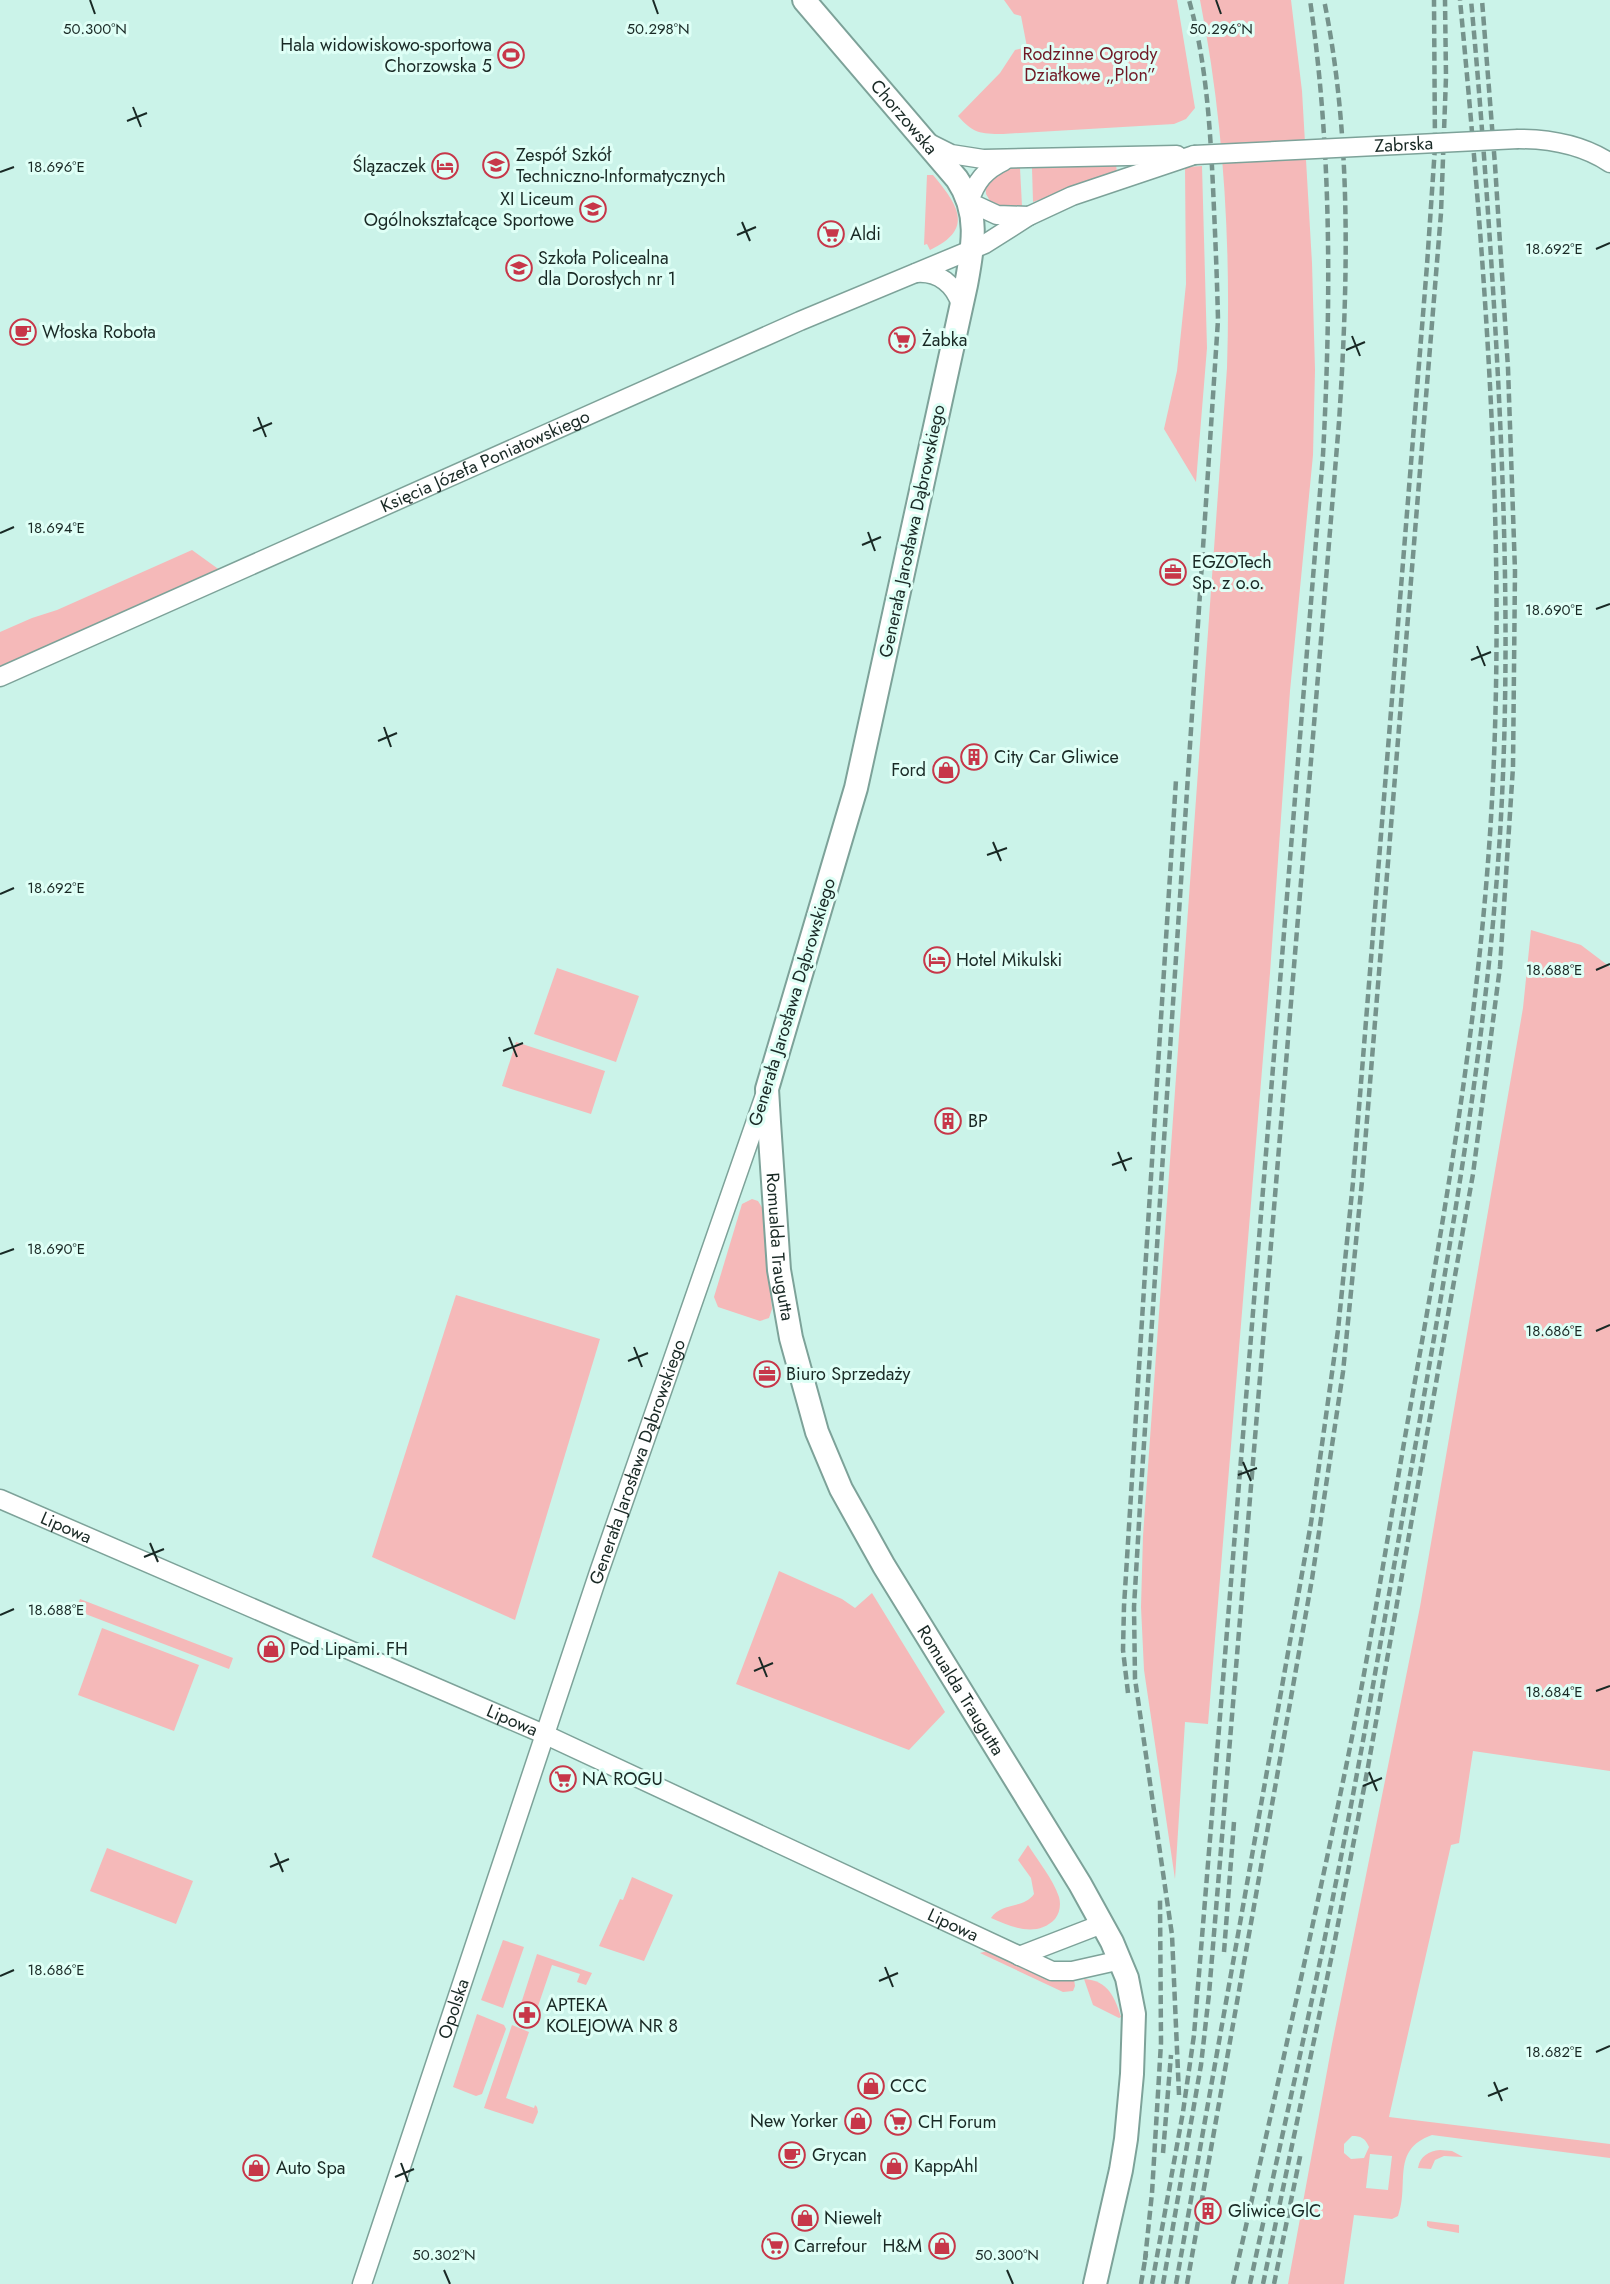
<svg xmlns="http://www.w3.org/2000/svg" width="1610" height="2284" viewBox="0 0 1610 2284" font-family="Jost,sans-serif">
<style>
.green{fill:#f5b9b9;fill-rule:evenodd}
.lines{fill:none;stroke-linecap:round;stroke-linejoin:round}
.minor-casing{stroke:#7da299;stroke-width:21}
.major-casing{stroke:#7da299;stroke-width:26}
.minor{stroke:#fff;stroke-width:18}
.major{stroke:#fff;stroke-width:22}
.rail{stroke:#76938c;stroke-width:4.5;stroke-dasharray:9 4.5;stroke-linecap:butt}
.minor-bridge-casing{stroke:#7da299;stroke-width:21;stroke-linecap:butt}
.minor-bridge{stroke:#fff;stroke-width:18}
.ticks{fill:none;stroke:#192925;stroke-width:2}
.labels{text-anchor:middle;stroke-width:6;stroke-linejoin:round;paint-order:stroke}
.poi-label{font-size:18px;fill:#192925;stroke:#dffff6;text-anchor:start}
.park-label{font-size:18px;fill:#711925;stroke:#dffff6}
.street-label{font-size:18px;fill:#192925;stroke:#dffff6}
.ticks-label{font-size:15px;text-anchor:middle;fill:#192925;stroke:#dffff6;stroke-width:6;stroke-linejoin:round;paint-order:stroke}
</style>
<rect width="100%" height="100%" fill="#cbf3e9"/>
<g class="green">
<path d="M 1004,0 L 1177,0 L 1195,108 L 1186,119 L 1174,124 L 1003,134 C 980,134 973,133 958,116 L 1000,73 L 1015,50 L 1027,47 L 1021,16 L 1014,14 Z"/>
<path d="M 1200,0 L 1291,0 L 1302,91 L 1312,263 L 1315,370 L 1313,455 L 1290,691 L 1270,973 L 1208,1724 L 1185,1722 L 1175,1879 L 1144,1670 L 1141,1607 L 1143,1536 L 1227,368 C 1231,245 1224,121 1200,0 Z"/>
<path d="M 1112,163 L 1116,165 L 1117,172 L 1033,202 L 1032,168 Z"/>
<path d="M 1202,166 L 1207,348 L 1196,482 L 1164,429 L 1177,371 L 1186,284 L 1185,167 Z"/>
<path d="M 1009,168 L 1020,168 L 1022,206 L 1012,209 L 993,206 L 986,194 L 985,181 Z"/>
<path d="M 927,175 L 933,175 C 958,205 975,229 930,250 L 927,244 L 924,245 Z"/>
<path d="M 192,550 L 228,576 L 0,671 L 0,632 L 32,618 L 57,610 Z"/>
<path d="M 1531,930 L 1581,945 L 1610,967 L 1610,1771 L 1473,1751 L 1459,1843 L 1451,1845 L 1389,2117 L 1610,2144 L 1610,2158 L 1432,2135 C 1390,2150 1410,2184 1398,2216 L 1392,2219 L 1354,2215 L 1344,2284 L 1288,2284 L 1332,2044 L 1420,1607 L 1523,1008 ZM 1352,2136 C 1361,2136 1365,2138 1369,2147 L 1364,2158 L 1351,2159 L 1344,2153 L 1344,2144 ZM 1370,2154 L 1392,2156 L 1388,2190 L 1366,2188 Z"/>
<path d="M 557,968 L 639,996 L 616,1062 L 534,1034 Z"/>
<path d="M 516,1042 L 605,1071 L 591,1114 L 502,1086 Z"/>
<path d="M 752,1199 L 758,1201 L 763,1209 L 772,1309 L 769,1318 L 760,1321 L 718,1307 L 714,1297 L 742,1204 Z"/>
<path d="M 456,1295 L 600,1339 L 515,1620 L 372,1557 Z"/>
<path d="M 779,1571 L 842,1599 L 855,1608 L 872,1593 L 945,1712 L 909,1750 L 736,1684 Z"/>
<path d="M 80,1599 L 233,1658 L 229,1669 L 75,1610 Z"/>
<path d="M 102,1628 L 199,1665 L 174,1731 L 78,1695 Z"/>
<path d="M 1028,1845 C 1038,1861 1053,1879 1059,1897 C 1061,1904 1060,1913 1055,1919 C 1037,1938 1011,1927 991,1918 C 1001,1902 1024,1909 1034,1894 L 1031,1878 L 1018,1860 Z"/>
<path d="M 107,1848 L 193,1881 L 176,1924 L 90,1891 Z"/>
<path d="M 632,1877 L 673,1895 L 644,1961 L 599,1946 L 620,1899 L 623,1900 Z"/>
<path d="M 503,1940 L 524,1947 L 503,2008 L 481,2000 Z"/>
<path d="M 987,1951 L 1074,1979 L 1075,1986 L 1073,1991 L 1063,1992 L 980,1953 Z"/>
<path d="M 537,1954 L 592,1973 L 586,1985 L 577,1982 L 580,1974 L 552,1965 L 534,2018 L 518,2013 Z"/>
<path d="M 1084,1979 C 1108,1980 1115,1998 1121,2017 L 1119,2018 L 1093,2005 Z"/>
<path d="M 477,2014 L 504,2025 L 506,2029 L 482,2094 L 476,2096 L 453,2087 Z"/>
<path d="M 512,2025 L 529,2032 L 506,2098 L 534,2108 L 535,2105 L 537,2107 L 538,2112 L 533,2124 L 484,2108 Z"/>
<path d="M 1440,2150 L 1452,2151 L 1463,2157 L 1444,2156 L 1435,2160 L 1431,2169 L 1418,2168 C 1420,2156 1429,2151 1440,2150 Z"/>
<path d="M 1427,2221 L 1459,2225 L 1459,2233 L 1430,2228 L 1427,2226 Z"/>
</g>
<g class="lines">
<g class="minor-casing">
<g id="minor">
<path d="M 1518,139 C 1550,139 1583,145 1610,163"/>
<path d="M 929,143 L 951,154 L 983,159 L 1177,155"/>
<path d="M 1004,161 C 985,170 976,181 969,202 L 997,215 L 1029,216"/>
<path d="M 916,273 C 939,271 955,285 961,305"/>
<path id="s1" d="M 0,677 L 800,321 L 985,244 L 1029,216 L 1072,196 L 1194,155"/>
<path id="s2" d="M 0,1499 L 546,1735 L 1052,1971 L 1072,1971 L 1121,1960"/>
<path d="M 1019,1956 L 1102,1924"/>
<path id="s3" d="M 362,2284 L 599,1572 L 765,1095"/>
</g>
</g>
<g class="major-casing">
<g id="major">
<path id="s4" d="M 804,0 L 957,179 C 980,213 973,247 966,285 L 856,788 L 767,1089 L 769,1122 L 779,1270 L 791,1338 L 817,1432 L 841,1489 L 884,1566 L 1080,1884 L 1112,1942 L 1127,1978 L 1134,2014 L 1132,2074 L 1126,2139 L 1121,2170 L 1095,2284"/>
</g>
</g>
<use href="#minor" class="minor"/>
<use href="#major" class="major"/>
<g class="rail">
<path d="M 1128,1693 L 1123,1650 L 1124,1606 L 1176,780"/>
<path d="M 1224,1952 L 1234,1822"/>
<path d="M 1179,2095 L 1172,1935 L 1135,1679 L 1134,1607 L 1141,1489 L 1218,320 C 1217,276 1215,231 1213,187 C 1210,125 1206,60 1189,0"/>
<path d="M 1163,2153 L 1171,2055"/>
<path d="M 1145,2260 L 1152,2193 L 1161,2043 L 1160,1900"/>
<path d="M 1141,2284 L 1146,2254"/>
<path d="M 1152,2284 L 1183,2112 L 1194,2035 L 1323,455 C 1331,304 1332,150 1310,0"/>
<path d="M 1163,2284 L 1201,2065 L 1209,1994 L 1339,422 C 1348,282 1352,138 1324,0"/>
<path d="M 1176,2284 L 1311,1523 L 1338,1330 L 1353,1182 L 1427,265 L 1435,147 L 1434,0"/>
<path d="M 1187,2284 L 1312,1579 L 1343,1372 L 1362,1181 L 1441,213 L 1446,77 L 1445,0"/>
<path d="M 1233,2284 C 1272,2110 1311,1937 1347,1762 C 1370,1649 1388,1534 1408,1420 C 1443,1225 1477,1031 1490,834 C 1508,559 1486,274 1460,0"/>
<path d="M 1250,2284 C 1278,2152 1309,2020 1335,1887 C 1365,1739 1389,1591 1416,1442 C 1451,1240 1487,1039 1500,834 C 1511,653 1504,470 1493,289 C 1487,193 1480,96 1471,0"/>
<path d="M 1263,2284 L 1334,1945 L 1368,1767 L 1473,1174 L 1500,967 L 1513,767 L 1515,571 L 1508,368 L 1495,165 L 1482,0"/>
<path d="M 1274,2284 L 1301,2152"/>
</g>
<g class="minor-bridge-casing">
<g id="minor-bridge">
<path id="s5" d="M 1194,155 L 1518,139"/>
</g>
</g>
<use href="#minor-bridge" class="minor-bridge"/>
</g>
<path class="ticks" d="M 90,0 L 95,14M 653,0 L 658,14M 1216,0 L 1221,14M 133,107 L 141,127M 127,121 L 147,113M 0,172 L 14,167M 742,222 L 750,241M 737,235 L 756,227M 1596,249 L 1610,243M 1352,336 L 1360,356M 1346,350 L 1365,342M 258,417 L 266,437M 253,431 L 272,423M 868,532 L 875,551M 0,533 L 14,527M 862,545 L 881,537M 1596,609 L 1610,604M 1477,646 L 1485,666M 1471,660 L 1491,652M 384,727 L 391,747M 378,741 L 397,733M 993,842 L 1001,861M 987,855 L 1007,848M 0,894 L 14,888M 1596,970 L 1610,964M 509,1037 L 517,1057M 503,1051 L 523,1043M 1118,1152 L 1126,1171M 1112,1165 L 1132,1158M 0,1254 L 14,1249M 1596,1331 L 1610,1325M 634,1347 L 642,1367M 628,1361 L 648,1353M 1243,1462 L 1251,1481M 1238,1475 L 1257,1468M 150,1543 L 158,1562M 144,1557 L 164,1549M 0,1615 L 14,1609M 759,1657 L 767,1677M 754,1671 L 773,1663M 1596,1691 L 1610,1686M 1369,1772 L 1377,1791M 1363,1786 L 1382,1778M 275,1853 L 283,1872M 270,1867 L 289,1859M 885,1967 L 893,1987M 0,1976 L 14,1970M 879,1981 L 898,1973M 1596,2052 L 1610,2046M 1494,2082 L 1502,2101M 1488,2096 L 1508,2088M 401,2163 L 408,2182M 395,2177 L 414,2169M 444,2270 L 450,2284M 1007,2270 L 1013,2284"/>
<defs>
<g id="stadium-ring" transform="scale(1.35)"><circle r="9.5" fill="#dffff6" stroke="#c73749" stroke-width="1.5"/><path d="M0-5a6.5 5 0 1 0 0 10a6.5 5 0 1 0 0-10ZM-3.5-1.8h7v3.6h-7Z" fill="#c73749"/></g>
<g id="school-ring" transform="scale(1.35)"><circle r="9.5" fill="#dffff6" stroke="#c73749" stroke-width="1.5"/><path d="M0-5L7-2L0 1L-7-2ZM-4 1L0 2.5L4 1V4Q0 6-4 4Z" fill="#c73749"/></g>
<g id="hotel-ring" transform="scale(1.35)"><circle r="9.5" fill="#dffff6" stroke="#c73749" stroke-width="1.5"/><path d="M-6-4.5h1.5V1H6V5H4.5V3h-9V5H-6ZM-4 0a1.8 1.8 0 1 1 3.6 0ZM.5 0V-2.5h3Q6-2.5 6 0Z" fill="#c73749"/></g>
<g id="supermarket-ring" transform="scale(1.35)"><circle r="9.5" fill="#dffff6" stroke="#c73749" stroke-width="1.5"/><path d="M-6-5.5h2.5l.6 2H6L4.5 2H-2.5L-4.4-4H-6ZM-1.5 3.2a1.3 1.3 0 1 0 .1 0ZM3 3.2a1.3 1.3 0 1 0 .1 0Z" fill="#c73749"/></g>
<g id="cafe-ring" transform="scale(1.35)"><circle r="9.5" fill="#dffff6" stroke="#c73749" stroke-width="1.5"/><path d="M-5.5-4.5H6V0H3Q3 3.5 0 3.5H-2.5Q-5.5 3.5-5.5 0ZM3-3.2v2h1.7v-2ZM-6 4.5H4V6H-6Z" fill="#c73749"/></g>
<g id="office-ring" transform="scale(1.35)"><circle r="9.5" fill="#dffff6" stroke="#c73749" stroke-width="1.5"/><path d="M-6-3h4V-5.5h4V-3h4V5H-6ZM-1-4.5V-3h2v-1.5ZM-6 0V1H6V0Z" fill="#c73749"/></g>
<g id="building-ring" transform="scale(1.35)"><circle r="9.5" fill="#dffff6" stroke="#c73749" stroke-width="1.5"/><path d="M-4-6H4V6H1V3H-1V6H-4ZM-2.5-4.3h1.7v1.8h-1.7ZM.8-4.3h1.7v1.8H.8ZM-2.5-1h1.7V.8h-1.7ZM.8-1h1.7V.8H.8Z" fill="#c73749"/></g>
<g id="shop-ring" transform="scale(1.35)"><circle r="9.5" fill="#dffff6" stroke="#c73749" stroke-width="1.5"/><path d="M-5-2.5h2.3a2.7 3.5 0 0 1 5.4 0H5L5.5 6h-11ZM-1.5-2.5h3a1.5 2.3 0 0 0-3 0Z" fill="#c73749"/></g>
<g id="pharmacy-ring" transform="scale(1.35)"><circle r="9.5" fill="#dffff6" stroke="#c73749" stroke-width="1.5"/><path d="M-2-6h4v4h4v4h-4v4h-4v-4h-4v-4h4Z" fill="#c73749"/></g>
</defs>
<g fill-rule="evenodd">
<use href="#stadium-ring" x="511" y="55"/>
<use href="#school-ring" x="496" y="165"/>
<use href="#hotel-ring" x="445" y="166"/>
<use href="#school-ring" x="593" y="209"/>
<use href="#supermarket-ring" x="831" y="234"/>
<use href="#school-ring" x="519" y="268"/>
<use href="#cafe-ring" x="23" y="332"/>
<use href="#supermarket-ring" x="902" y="340"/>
<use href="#office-ring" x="1173" y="572"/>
<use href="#building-ring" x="974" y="757"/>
<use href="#shop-ring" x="946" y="770"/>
<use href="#hotel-ring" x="937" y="960"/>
<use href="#building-ring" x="948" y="1121"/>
<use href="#office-ring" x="767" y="1374"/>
<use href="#shop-ring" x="271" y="1649"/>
<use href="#supermarket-ring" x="563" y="1779"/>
<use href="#pharmacy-ring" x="527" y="2015"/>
<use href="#shop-ring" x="871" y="2086"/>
<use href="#shop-ring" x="858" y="2121"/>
<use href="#supermarket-ring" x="898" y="2122"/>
<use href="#cafe-ring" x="792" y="2155"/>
<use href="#shop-ring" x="894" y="2166"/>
<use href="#shop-ring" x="256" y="2168"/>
<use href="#building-ring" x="1208" y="2211"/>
<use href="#shop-ring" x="805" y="2218"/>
<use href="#supermarket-ring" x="775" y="2246"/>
<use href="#shop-ring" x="942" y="2246"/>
</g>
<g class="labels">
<g class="poi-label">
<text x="492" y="51" text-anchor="end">Hala widowiskowo-sportowa<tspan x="492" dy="21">Chorzowska 5</tspan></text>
<text x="516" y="161">Zespół Szkół<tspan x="516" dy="21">Techniczno-Informatycznych</tspan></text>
<text x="426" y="172" text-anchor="end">Ślązaczek</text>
<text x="574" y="205" text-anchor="end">XI Liceum<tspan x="574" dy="21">Ogólnokształcące Sportowe</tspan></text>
<text x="850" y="240">Aldi</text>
<text x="538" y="264">Szkoła Policealna<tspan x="538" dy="21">dla Dorosłych nr 1</tspan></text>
<text x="42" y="338">Włoska Robota</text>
<text x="922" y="346">Żabka</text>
<text x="1192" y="568">EGZOTech<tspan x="1192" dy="21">Sp. z o.o.</tspan></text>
<text x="994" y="763">City Car Gliwice</text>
<text x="926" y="776" text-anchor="end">Ford</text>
<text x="956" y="966">Hotel Mikulski</text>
<text x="968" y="1127">BP</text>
<text x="786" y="1380">Biuro Sprzedaży</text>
<text x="290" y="1655">Pod Lipami. FH</text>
<text x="582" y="1785">NA ROGU</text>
<text x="546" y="2011">APTEKA<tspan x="546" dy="21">KOLEJOWA NR 8</tspan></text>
<text x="890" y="2092">CCC</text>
<text x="838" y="2127" text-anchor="end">New Yorker</text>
<text x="918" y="2128">CH Forum</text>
<text x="812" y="2161">Grycan</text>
<text x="914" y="2172">KappAhl</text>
<text x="276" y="2174">Auto Spa</text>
<text x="1228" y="2217">Gliwice GlC</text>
<text x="824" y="2224">Niewelt</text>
<text x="794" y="2252">Carrefour</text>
<text x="922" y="2252" text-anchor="end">H&amp;M</text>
</g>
<g class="park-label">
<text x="1090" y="60">Rodzinne Ogrody<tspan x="1090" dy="21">Działkowe „Plon”</tspan></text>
</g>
<g class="street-label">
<text dy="6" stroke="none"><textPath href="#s4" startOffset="154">Chorzowska</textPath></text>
<text dy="6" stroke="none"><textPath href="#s5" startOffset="210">Zabrska</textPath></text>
<text dy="6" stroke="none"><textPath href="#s1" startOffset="531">Księcia Józefa Poniatowskiego</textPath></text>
<text transform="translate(912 531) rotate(-78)" y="6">Generała Jarosława Dąbrowskiego</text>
<text transform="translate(792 1002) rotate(-73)" y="6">Generała Jarosława Dąbrowskiego</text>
<text dy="6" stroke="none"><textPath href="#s4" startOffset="1332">Romualda Traugutta</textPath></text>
<text dy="6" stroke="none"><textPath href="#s3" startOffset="867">Generała Jarosława Dąbrowskiego</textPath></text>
<text dy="6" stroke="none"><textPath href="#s2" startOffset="72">Lipowa</textPath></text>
<text dy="6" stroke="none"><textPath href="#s4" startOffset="1818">Romualda Traugutta</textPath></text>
<text dy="6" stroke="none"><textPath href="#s2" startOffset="558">Lipowa</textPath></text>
<text dy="6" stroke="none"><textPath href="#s2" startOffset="1044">Lipowa</textPath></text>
<text dy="6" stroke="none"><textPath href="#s3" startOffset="290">Opolska</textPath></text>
</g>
</g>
<g class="ticks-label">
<text x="95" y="34">50.300°N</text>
<text x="658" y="34">50.298°N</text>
<text x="1221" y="34">50.296°N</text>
<text x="56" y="172">18.696°E</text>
<text x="1554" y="254">18.692°E</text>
<text x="56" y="533">18.694°E</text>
<text x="1554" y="615">18.690°E</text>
<text x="56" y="893">18.692°E</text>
<text x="1554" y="975">18.688°E</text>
<text x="56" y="1254">18.690°E</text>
<text x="1554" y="1336">18.686°E</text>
<text x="56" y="1615">18.688°E</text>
<text x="1554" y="1697">18.684°E</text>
<text x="56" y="1975">18.686°E</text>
<text x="1554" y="2057">18.682°E</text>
<text x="444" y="2260">50.302°N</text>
<text x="1007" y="2260">50.300°N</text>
</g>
</svg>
